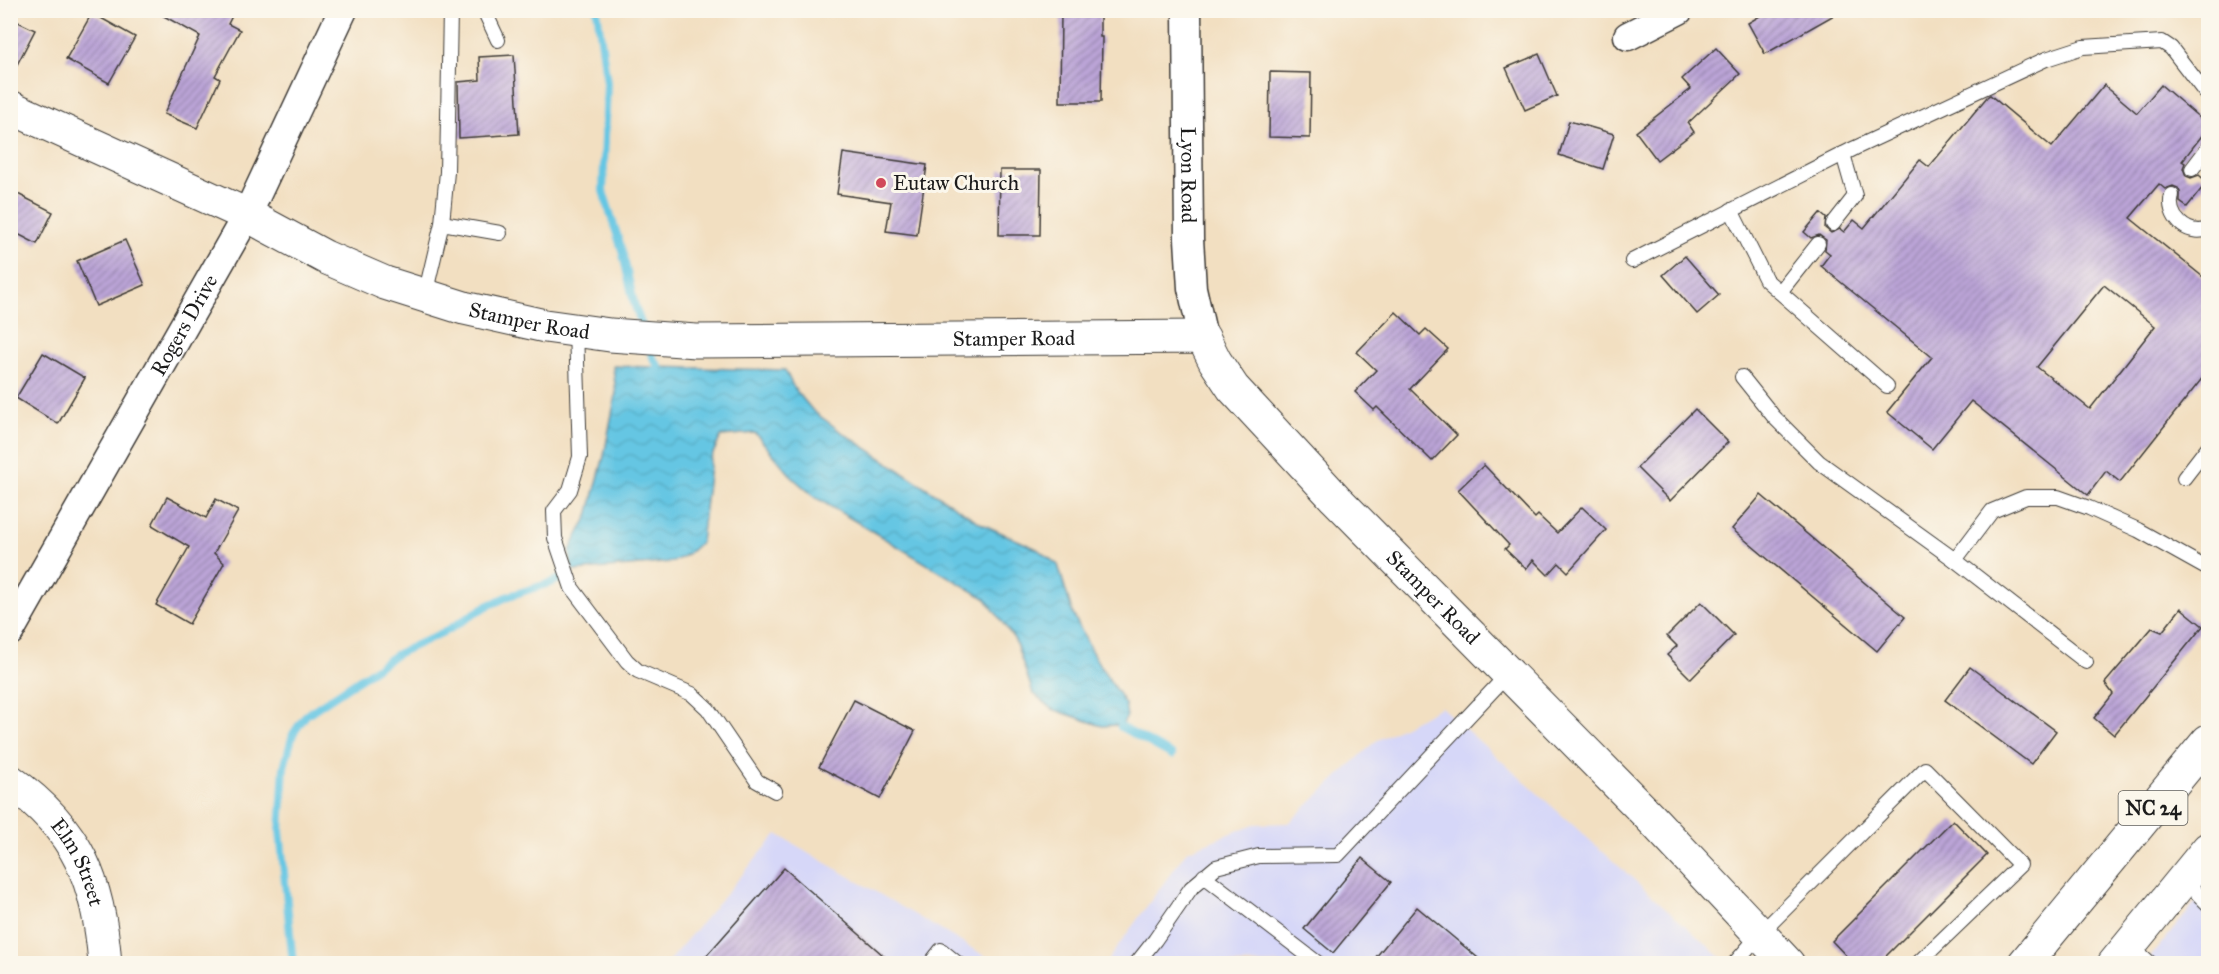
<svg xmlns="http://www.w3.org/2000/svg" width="2219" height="974" viewBox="0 0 2219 974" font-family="'IM FELL Great Primer',serif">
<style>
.built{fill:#d6d7f8}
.water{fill:url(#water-waves);stroke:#407180;stroke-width:1.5}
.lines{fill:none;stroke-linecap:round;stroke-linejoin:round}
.stream{stroke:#65c6e3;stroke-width:8}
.building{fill:url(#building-hatch);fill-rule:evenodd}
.service-casing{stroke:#3c3935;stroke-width:16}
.minor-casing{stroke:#3c3935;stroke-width:31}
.tertiary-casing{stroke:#3c3935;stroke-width:35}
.primary-casing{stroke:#3c3935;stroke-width:35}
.service{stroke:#fff;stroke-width:14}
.minor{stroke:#fff;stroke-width:28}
.tertiary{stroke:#fff;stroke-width:33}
.primary{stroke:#fff;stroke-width:33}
.poi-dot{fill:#d1495b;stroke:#fbf7ec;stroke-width:2}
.labels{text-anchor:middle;stroke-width:6;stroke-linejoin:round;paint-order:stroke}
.shield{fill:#fbf7ec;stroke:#5f5e5a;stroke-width:1.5}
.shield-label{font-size:20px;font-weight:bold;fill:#1c1c1c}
.street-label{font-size:21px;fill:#1c1c1c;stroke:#fbf7ec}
.poi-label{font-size:21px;fill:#1c1c1c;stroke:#fbf7ec;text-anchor:start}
</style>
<defs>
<pattern id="water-waves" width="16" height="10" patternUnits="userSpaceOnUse" patternTransform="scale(1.5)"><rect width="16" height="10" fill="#65c6e3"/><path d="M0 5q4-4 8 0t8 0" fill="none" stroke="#57aac2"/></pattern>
<pattern id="building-hatch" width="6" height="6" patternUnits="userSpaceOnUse" patternTransform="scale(1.5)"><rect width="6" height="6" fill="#bba4d7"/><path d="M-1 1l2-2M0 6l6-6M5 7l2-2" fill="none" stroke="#9785ae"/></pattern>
</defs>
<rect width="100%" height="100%" fill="#fbf7ec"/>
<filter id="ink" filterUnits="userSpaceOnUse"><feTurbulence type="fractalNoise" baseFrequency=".0167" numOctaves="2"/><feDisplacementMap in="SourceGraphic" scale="12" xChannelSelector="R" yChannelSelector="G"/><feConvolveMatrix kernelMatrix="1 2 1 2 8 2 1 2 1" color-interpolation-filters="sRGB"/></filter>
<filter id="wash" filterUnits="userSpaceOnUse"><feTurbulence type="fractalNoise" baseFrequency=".008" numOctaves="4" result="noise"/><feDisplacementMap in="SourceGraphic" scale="24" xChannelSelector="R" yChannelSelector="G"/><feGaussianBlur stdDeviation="1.35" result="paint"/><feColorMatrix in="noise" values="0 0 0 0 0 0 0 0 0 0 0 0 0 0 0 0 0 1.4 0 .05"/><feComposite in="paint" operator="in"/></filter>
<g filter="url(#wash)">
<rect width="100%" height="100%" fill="#f2dfc1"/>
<g class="built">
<path d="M 1441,707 L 1727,963 L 1105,964 L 1187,851 L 1254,824 L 1289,823 L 1376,741 Z"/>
<path d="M 777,834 L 997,963 L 666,964 Z"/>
<path d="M 2208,888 L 2208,963 L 2145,963 Z"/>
</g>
<path class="water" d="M 613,366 L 785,370 L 794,388 L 813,411 L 840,431 L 980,523 L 1037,549 L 1058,565 L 1073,614 L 1094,656 L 1125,704 L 1127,716 L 1121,727 L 1116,725 L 1102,726 L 1052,709 L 1033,693 L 1015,640 L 986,599 L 816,498 L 794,479 L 755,433 L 721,436 L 711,458 L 701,542 L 689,553 L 673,562 L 574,571 L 571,565 L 570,550 L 588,516 L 604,456 L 616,393 Z"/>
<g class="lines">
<g class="stream">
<path d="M 597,10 L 607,83 L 603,191 L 622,250 L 634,303 L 643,329"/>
<path d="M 649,346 L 654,360 L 659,366 L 654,372"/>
<path d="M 1121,727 L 1172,755"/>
<path d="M 293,964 L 280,831 L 284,767 L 293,734 L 306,715 L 397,654 L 448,630 L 483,608 L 509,596 L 553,582 L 569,574"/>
</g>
</g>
<g id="blocks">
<g class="building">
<path d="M 153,10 L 235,10 L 228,24 L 240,30 L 215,76 L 220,79 L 197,128 L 164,114 L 200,36 Z"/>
<path d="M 1061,10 L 1100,10 L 1100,37 L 1102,37 L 1101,102 L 1060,102 Z"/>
<path d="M 1770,10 L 1843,10 L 1765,54 L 1748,23 Z"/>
<path d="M 92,13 L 135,37 L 109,83 L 66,59 Z"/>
<path d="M 10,18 L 35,30 L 10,78 Z"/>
<path d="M 1716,48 L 1740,74 L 1688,123 L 1694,132 L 1657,160 L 1636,132 L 1691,89 L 1682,79 Z"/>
<path d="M 1539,54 L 1557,96 L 1525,110 L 1506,68 Z"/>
<path d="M 514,55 L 519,134 L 459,138 L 458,82 L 480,80 L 479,57 Z"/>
<path d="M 1270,72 L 1311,73 L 1310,138 L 1269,137 Z"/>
<path d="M 2104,85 L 2137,113 L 2161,85 L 2208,125 L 2208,128 L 2182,161 L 2185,163 L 2183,168 L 2186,176 L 2191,178 L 2199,175 L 2207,182 L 2187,207 L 2180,202 L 2180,192 L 2178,188 L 2173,186 L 2165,189 L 2159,184 L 2130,218 L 2208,281 L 2208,371 L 2120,482 L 2106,471 L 2088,495 L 1971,401 L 1932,449 L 1887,412 L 1932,357 L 1821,266 L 1830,254 L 1825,250 L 1826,240 L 1819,235 L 1811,238 L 1804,232 L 1820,213 L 1826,218 L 1825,228 L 1831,233 L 1840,229 L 1844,232 L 1854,220 L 1864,228 L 1920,160 L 1929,167 L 1987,97 L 1990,95 L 2052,147 ZM 2104,285 L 2155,326 L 2090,409 L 2037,367 Z"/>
<path d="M 1569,121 L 1614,134 L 1603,169 L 1559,155 Z"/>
<path d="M 843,153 L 927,165 L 917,235 L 886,231 L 891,202 L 837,194 Z"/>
<path d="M 1000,170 L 1041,170 L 1040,235 L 999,235 Z"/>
<path d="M 10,190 L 53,212 L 37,244 L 10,230 Z"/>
<path d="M 125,240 L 145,285 L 96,306 L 77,261 Z"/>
<path d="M 1685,256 L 1719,295 L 1697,314 L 1663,275 Z"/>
<path d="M 1396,312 L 1420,335 L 1426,329 L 1448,349 L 1410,389 L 1457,435 L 1432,461 L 1377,407 L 1374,410 L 1355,392 L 1376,370 L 1357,352 Z"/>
<path d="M 43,353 L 85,378 L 58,424 L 16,398 Z"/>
<path d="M 1695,409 L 1728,442 L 1670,501 L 1637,468 Z"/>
<path d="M 1484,465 L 1535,518 L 1538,515 L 1557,533 L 1582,507 L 1606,530 L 1568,572 L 1559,563 L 1548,575 L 1533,560 L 1526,569 L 1505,549 L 1509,545 L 1458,490 Z"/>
<path d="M 1761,495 L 1905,617 L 1877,651 L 1732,529 Z"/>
<path d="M 167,497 L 206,518 L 216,499 L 238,511 L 214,553 L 224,563 L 189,624 L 156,605 L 189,547 L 152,525 Z"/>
<path d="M 1701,602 L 1734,635 L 1691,679 L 1667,655 L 1677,646 L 1667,636 Z"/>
<path d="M 2181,608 L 2203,626 L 2114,735 L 2094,718 L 2113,694 L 2105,683 L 2152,628 L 2162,632 Z"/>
<path d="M 1970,667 L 2056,731 L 2031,764 L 1945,700 Z"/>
<path d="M 854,700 L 915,731 L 880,799 L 819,767 Z"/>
<path d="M 1953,820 L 1987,855 L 1879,963 L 1853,963 L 1832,941 Z"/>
<path d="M 1362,858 L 1391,882 L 1333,953 L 1304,929 Z"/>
<path d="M 784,868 L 892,963 L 700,963 Z"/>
<path d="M 1417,907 L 1484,963 L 1371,963 Z"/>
</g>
</g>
</g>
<g filter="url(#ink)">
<use href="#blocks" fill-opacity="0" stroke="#3c3935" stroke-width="1.5"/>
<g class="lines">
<g class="service-casing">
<g id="service">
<path d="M 484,10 L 498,40"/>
<path d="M 2192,169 L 2208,148"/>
<path d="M 2172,195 C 2166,216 2187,237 2208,229"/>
<path d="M 1731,210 L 1766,280 L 1887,386"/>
<path d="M 442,223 L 500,233"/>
<path d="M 1833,224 L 1855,196 L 1843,154"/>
<path d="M 1632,261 L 1855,148 L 2046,59 L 2083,47 L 2162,42 L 2171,48 L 2208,96"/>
<path d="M 1780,292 L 1818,244"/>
<path d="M 425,295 L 442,223 L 447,172 L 450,10"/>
<path d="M 576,330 L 580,457 L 570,490 L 554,511 L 555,538 L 572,588 L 627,661 L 638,671 L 692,694 L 708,709 L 757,781 L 775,791"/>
<path d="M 1742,377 L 1774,417 L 1819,462 L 1955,560"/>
<path d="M 2184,478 L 2208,447"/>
<path d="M 2086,662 L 1955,560 L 1992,511 L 2026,497 L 2058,497 L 2089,508 L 2138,530 L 2208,569"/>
<path d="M 1204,876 L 1319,964"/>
<path d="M 2184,880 L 2208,904"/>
<path d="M 2130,945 L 2151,964"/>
<path d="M 930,964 L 941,950 L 958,964"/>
<path d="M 1136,964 L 1155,940 L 1191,888 L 1216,867 L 1259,856 L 1338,855 L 1508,674"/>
<path d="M 1734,964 L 1760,934 L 1925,769 L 2020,865 L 1917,964"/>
</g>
</g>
<g class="minor-casing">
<g id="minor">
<path id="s1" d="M 1187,10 L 1189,239 L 1192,288 L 1203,337"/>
<path d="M 1628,36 L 1679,10"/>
<path id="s2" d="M 10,631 L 247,215 L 343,10"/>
</g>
</g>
<g class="tertiary-casing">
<g id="tertiary">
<path id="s3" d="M 10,107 L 247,215 L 325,257 L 385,283 L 464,308 L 545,326 L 610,335 L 696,341 L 1203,337 L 1215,361 L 1233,388 L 1335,498 L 1648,815 L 1788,964"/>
<path id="s4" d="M 10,781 C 79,830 99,883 105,964"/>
</g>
</g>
<g class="primary-casing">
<g id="primary">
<path d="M 2024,964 L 2208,741"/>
<path d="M 2114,964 L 2208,849"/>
</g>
</g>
<use href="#service" class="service"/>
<use href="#minor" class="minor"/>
<use href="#tertiary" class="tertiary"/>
<use href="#primary" class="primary"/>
</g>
</g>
<circle class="poi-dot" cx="881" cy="183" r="6"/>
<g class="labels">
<rect class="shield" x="2118.5" y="791" width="69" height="34" rx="4.5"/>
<g class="shield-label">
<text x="2153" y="815">NC 24</text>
</g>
<g class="street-label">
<text dy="7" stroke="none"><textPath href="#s1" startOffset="165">Lyon Road</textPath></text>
<text dy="7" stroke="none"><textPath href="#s3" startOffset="564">Stamper Road</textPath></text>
<text dy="7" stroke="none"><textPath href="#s2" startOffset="352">Rogers Drive</textPath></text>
<text dy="7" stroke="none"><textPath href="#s3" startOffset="1050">Stamper Road</textPath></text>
<text dy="7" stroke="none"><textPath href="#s3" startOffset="1588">Stamper Road</textPath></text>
<text dy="7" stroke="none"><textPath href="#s4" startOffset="108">Elm Street</textPath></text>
</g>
<g class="poi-label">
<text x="893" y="190">Eutaw Church</text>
</g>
</g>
<rect width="2219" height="974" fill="none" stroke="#fbf7ec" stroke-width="36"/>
</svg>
